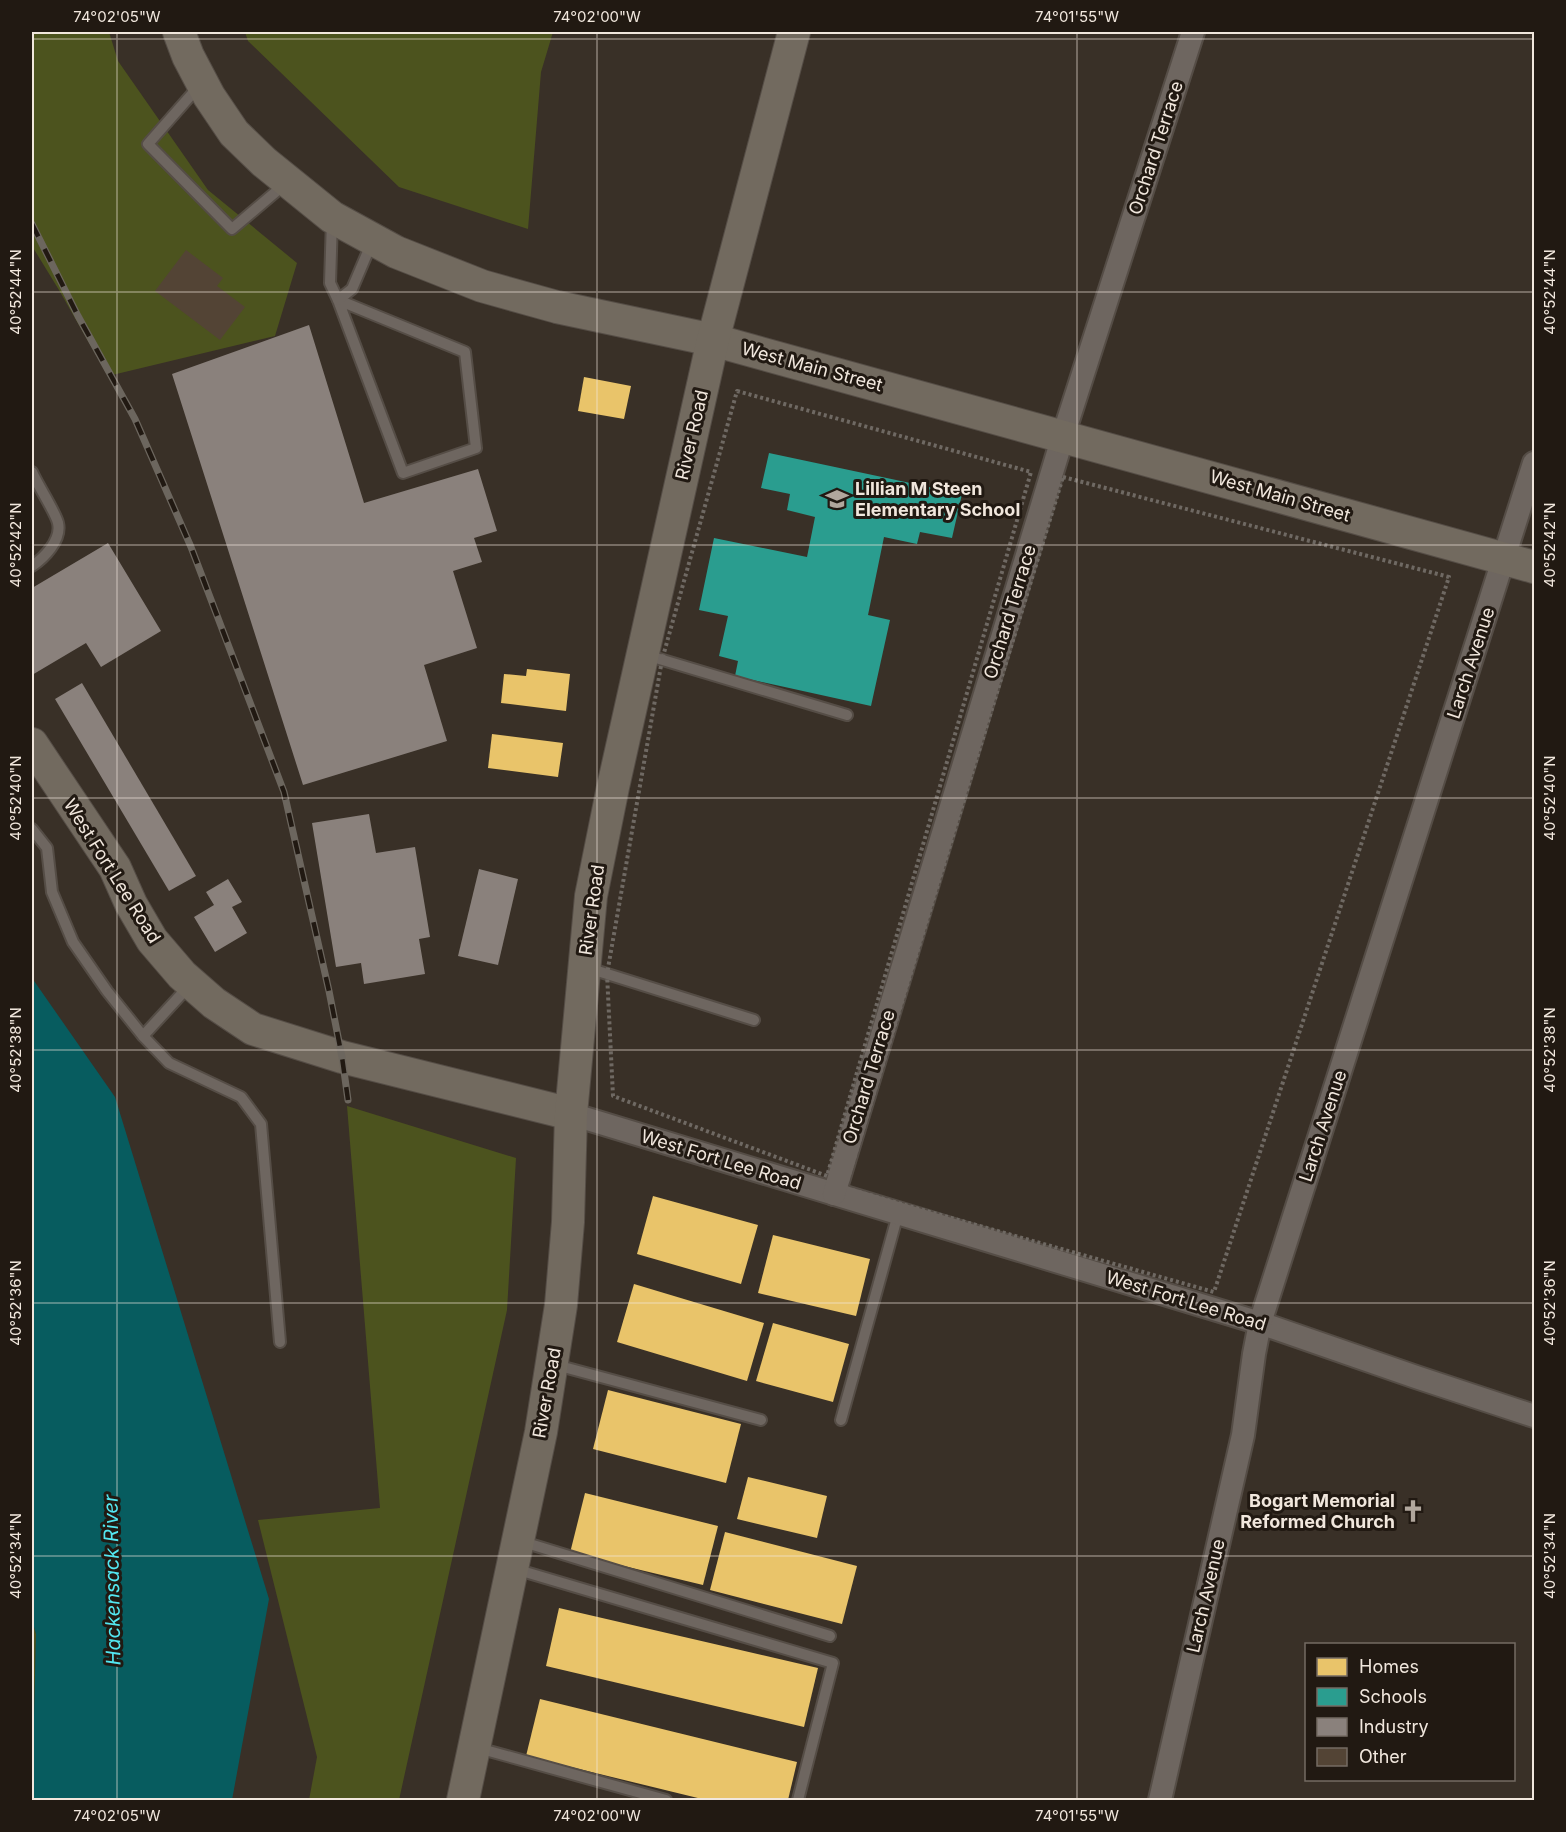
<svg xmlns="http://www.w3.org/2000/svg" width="1566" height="1832" viewBox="0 0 1566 1832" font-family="Inter,sans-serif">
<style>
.green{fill:#4c531e}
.water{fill:#075c5f}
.homes{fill:#e9c46a}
.schools{fill:#2a9d8f}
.industry{fill:#8a817c}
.building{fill:#534435}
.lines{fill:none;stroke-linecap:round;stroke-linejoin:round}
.lane-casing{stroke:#554d46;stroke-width:14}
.street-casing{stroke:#554d46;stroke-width:26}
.secondary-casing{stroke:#554d46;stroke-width:34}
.path{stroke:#6f6963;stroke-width:4;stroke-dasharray:3 3;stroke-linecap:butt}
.lane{stroke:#6e6660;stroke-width:10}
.street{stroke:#6e6660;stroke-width:22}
.secondary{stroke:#726a5f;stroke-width:32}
.rail-casing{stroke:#6c665e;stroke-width:7}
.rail{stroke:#211912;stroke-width:4.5;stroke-dasharray:14;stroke-linecap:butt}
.ticks{fill:none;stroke:#f1e7dd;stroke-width:1.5;stroke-opacity:0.45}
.labels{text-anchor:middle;stroke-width:6;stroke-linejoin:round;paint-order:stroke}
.street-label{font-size:18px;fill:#f1e7dd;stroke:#211912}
.poi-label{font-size:18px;font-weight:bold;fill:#f1e7dd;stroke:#211912;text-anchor:start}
.water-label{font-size:20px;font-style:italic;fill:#53e7f1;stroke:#211912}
.neatline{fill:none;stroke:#f1e7dd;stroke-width:2}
.ticks-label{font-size:15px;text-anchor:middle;fill:#f1e7dd}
</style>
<rect width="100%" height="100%" fill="#393027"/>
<g class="green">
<path d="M 32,32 L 109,32 L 118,61 L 208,190 L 297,263 L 275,336 L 108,376 L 59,290 L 32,246 Z"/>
<path d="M 245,32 L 553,32 L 541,72 L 528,229 L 399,187 L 248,41 Z"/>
<path d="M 347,1106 L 516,1158 L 507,1310 L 399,1800 L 309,1800 L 317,1757 L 258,1520 L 380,1508 Z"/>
<path d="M 32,1620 L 36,1634 L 32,1800 Z"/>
</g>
<path class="water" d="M 32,978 L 115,1097 L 269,1599 L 232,1800 L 32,1800 L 36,1634 L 32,1620 Z"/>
<g class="homes">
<path d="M 584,377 L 631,386 L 624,419 L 578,411 Z"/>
<path d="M 527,669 L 570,674 L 566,711 L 501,703 L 504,674 L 526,676 Z"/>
<path d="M 492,734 L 563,743 L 558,777 L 488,768 Z"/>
<path d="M 653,1196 L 758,1225 L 741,1284 L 637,1254 Z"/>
<path d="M 773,1235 L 870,1259 L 856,1316 L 758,1293 Z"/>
<path d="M 634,1284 L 764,1323 L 747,1381 L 617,1342 Z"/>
<path d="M 773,1323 L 849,1344 L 833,1402 L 756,1381 Z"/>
<path d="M 608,1390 L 741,1424 L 726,1483 L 593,1449 Z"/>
<path d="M 748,1477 L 827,1496 L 817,1538 L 737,1519 Z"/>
<path d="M 585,1493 L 718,1526 L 703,1585 L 570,1553 Z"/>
<path d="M 725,1532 L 857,1566 L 842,1624 L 710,1590 Z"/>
<path d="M 559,1608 L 818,1668 L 804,1727 L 546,1666 Z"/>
<path d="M 540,1699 L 797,1762 L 788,1800 L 706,1800 L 526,1756 Z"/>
</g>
<path class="schools" d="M 769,453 L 962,494 L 952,538 L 920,532 L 917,544 L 884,537 L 868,615 L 890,620 L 871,706 L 735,676 L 738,661 L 719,656 L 728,616 L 699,610 L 714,538 L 807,557 L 815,517 L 787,510 L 790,494 L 761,488 Z"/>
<g class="industry">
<path d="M 309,325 L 364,503 L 478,469 L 497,531 L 474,538 L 482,562 L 453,571 L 477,648 L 424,665 L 447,741 L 303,785 L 172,374 Z"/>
<path d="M 108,543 L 161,631 L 101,667 L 86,643 L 32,675 L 32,588 Z"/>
<path d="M 82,683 L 196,876 L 169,891 L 55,699 Z"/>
<path d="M 369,814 L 376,853 L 415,847 L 430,937 L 419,939 L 425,974 L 364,984 L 361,963 L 336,967 L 312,823 Z"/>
<path d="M 479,869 L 518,879 L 498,965 L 458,956 Z"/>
<path d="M 228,879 L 242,902 L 232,907 L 247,933 L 215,952 L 194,917 L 214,905 L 206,892 Z"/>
</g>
<path class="building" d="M 186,250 L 223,278 L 217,286 L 245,307 L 220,340 L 155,291 Z"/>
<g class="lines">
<g class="lane-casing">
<g id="lane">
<path d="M 199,86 L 148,144 L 232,229 L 285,184"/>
<path d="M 332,220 L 330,283 L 338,300 L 403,473 L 476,448 L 465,352 L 338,300"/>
<path d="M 338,300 L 352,289 L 372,242"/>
<path d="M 32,472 C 37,484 56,513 58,523 C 62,540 44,558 32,566"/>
<path d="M 646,655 L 847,715"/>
<path d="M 32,829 L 47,848 L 52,892 L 73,942 L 107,991 L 143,1036"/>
<path d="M 588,968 L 754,1020"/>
<path d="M 189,986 L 143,1036 L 169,1063 L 241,1097 L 261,1124 L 280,1342"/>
<path d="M 556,1365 L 761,1420"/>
<path d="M 841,1420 L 898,1214"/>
<path d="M 520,1541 L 830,1636"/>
<path d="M 515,1569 L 833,1663 L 798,1800"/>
<path d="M 478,1748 L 666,1800"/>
</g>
</g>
<g class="street-casing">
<g id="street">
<path d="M 571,1114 L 1260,1323 L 1416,1377 L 1534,1416"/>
<path d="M 834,1194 L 1063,436 L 1193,32"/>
<path d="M 1160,1800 L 1243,1435 L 1254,1354 L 1260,1323 L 1534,463"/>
</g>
</g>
<g class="secondary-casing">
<g id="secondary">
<path d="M 179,32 L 188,56 L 209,96 L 234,133 L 264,162 L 332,217 L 396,252 L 482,286 L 557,307 L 713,340 L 1534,567"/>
<path d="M 32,744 L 115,868 L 131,904 L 152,940 L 182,975 L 214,1003 L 253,1029 L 342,1057 L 571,1114"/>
<path d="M 463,1800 L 541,1432 L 561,1305 L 568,1222 L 571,1114 L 591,896 L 613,787 L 713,340 L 794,32"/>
</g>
</g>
<g class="path">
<path d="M 737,391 L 1031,472 L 827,1176 L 613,1096 L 607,974 L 662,660 Z"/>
<path d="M 1063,477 L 1449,577 L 1214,1292 L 845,1188 Z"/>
</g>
<use href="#lane" class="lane"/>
<use href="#street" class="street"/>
<use href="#secondary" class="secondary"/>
<g class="rail-casing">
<path id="rail" d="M 32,224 L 78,316 L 135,419 L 191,547 L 284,792 L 329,991 L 342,1057 L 348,1100"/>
</g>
<use href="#rail" class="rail"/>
</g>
<path class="ticks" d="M 117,32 L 117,1800M 597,32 L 597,1800M 1077,32 L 1077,1800M 32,39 L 1534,39M 32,292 L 1534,292M 32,545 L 1534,545M 32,798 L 1534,798M 32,1050 L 1534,1050M 32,1303 L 1534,1303M 32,1556 L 1534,1556"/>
<defs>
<g id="school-bare" transform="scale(1.8)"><path d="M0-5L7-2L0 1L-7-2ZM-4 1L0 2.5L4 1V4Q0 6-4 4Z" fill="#b1a79d" stroke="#211912" stroke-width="2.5" paint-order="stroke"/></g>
<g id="church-bare" transform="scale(1.8)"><path d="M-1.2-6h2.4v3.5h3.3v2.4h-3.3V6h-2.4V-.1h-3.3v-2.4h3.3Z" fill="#b1a79d" stroke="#211912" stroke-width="2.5" paint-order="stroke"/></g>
</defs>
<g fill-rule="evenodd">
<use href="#school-bare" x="837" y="499"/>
<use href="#church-bare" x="1413" y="1511"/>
</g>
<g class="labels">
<g class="street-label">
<text transform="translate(1156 148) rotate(-72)" y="6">Orchard Terrace</text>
<text transform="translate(812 367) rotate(15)" y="6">West Main Street</text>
<text transform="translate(692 435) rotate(-77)" y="6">River Road</text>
<text transform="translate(1280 496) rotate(16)" y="6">West Main Street</text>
<text transform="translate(1010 612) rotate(-73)" y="6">Orchard Terrace</text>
<text transform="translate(1471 663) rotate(-72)" y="6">Larch Avenue</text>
<text transform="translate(112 871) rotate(58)" y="6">West Fort Lee Road</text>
<text transform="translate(592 910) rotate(-82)" y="6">River Road</text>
<text transform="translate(869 1077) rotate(-73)" y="6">Orchard Terrace</text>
<text transform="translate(1323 1126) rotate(-72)" y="6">Larch Avenue</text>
<text transform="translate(721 1160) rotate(17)" y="6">West Fort Lee Road</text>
<text transform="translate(1186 1301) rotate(17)" y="6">West Fort Lee Road</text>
<text transform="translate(547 1393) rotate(-80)" y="6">River Road</text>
<text transform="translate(1206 1596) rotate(-77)" y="6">Larch Avenue</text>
</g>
<g class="poi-label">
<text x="855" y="495">Lillian M Steen<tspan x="855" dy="21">Elementary School</tspan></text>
<text x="1395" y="1507" text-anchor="end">Bogart Memorial<tspan x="1395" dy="21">Reformed Church</tspan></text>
</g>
<g class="water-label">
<text transform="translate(112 1580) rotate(-91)" y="7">Hackensack River</text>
</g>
</g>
<rect width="1566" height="1832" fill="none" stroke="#211912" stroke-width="66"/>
<rect x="1305" y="1643" width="210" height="138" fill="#211912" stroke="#746b63" stroke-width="1.5"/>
<rect x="1317" y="1658" width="30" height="18" fill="#e9c46a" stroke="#746b63" stroke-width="1.5"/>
<text x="1359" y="1673" font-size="18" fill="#f1e7dd">Homes</text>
<rect x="1317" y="1688" width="30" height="18" fill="#2a9d8f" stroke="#746b63" stroke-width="1.5"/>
<text x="1359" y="1703" font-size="18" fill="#f1e7dd">Schools</text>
<rect x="1317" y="1718" width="30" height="18" fill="#8a817c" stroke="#746b63" stroke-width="1.5"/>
<text x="1359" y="1733" font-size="18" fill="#f1e7dd">Industry</text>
<rect x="1317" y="1748" width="30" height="18" fill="#534435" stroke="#746b63" stroke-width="1.5"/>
<text x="1359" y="1763" font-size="18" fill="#f1e7dd">Other</text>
<rect x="33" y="33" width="1500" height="1766" class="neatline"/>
<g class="ticks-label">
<text x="117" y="22">74°02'05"W</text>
<text x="597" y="22">74°02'00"W</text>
<text x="1077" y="22">74°01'55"W</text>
<text transform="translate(16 292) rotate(-90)" y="5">40°52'44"N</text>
<text transform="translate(1550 292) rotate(-90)" y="5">40°52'44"N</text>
<text transform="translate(16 545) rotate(-90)" y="5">40°52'42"N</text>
<text transform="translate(1550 545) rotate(-90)" y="5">40°52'42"N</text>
<text transform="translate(16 798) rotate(-90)" y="5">40°52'40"N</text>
<text transform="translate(1550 798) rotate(-90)" y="5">40°52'40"N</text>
<text transform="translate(16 1050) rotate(-90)" y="5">40°52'38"N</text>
<text transform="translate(1550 1050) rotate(-90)" y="5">40°52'38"N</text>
<text transform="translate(16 1303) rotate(-90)" y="5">40°52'36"N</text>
<text transform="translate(1550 1303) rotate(-90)" y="5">40°52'36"N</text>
<text transform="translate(16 1556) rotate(-90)" y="5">40°52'34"N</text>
<text transform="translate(1550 1556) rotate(-90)" y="5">40°52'34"N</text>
<text x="117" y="1821">74°02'05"W</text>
<text x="597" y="1821">74°02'00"W</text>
<text x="1077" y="1821">74°01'55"W</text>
</g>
</svg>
